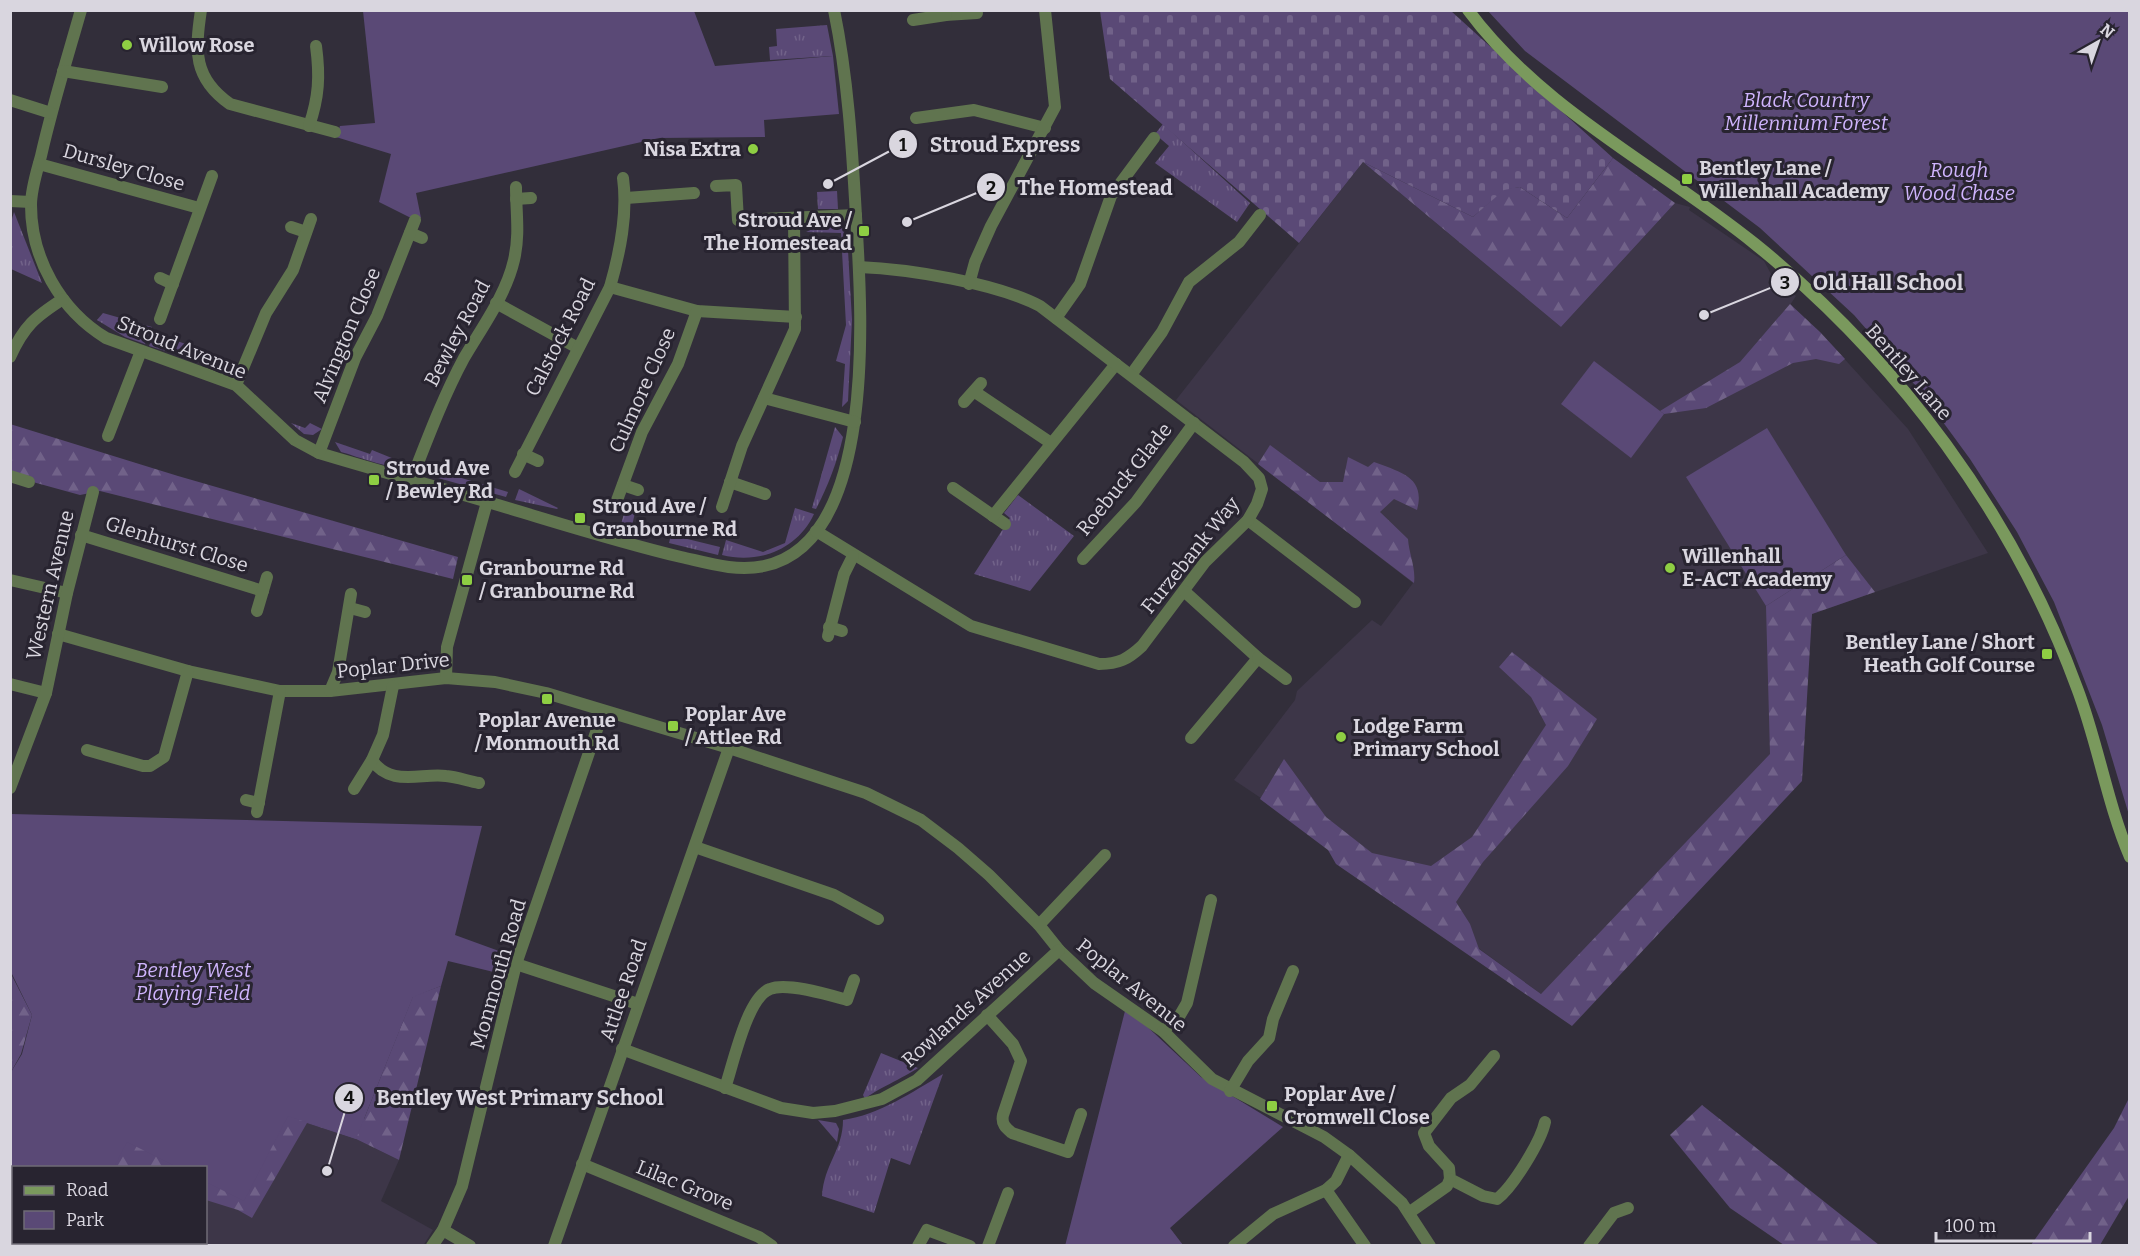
<svg xmlns="http://www.w3.org/2000/svg" width="2140" height="1256" viewBox="0 0 2140 1256" font-family="Bitter,serif">
<style>
.built{fill:#3d3648}
.grass{fill:url(#grass-tufts)}
.forest{fill:url(#forest-firs)}
.cemetery{fill:url(#cemetery-stones)}
.green{fill:#5a4976}
.lines{fill:none;stroke-linecap:round;stroke-linejoin:round}
.street{stroke:#60744f;stroke-width:12}
.secondary{stroke:#7a995d;stroke-width:12}
.poi-dot{fill:#8ece43;stroke:#282430;stroke-width:2}
.labels{text-anchor:middle;stroke-width:6;stroke-linejoin:round;paint-order:stroke}
.poi-label{font-size:20px;font-weight:bold;fill:#d9d6df;stroke:#282430;text-anchor:start}
.park-label{font-size:20px;font-style:italic;fill:#cfb4fd;stroke:#282430}
.street-label{font-size:20px;fill:#d9d6df;stroke:#282430}
.leader{fill:none;stroke:#d9d6df;stroke-width:2}
.callout-dot{fill:#d9d6df;stroke:#282430;stroke-width:2}
.mark-label{font-size:18px;text-anchor:middle;font-weight:bold;fill:#111}
.callout-label{font-size:21px;text-anchor:middle;font-weight:bold;fill:#d9d6df;stroke:#282430;stroke-width:6;stroke-linejoin:round;paint-order:stroke}
</style>
<defs>
<pattern id="grass-tufts" width="24" height="20" patternUnits="userSpaceOnUse" patternTransform="scale(1.5)"><rect width="24" height="20" fill="#5a4976"/><path d="M3 7l-1-3M5 7V3M7 7l1-3M15 17l-1-3M17 17v-4M19 17l1-3" fill="none" stroke="#716289"/></pattern>
<pattern id="forest-firs" width="22" height="20" patternUnits="userSpaceOnUse" patternTransform="scale(1.5)"><rect width="22" height="20" fill="#5a4976"/><path d="M5 1l3.5 6h-7zM16 11l3.5 6h-7z" fill="#716289"/></pattern>
<pattern id="cemetery-stones" width="16" height="16" patternUnits="userSpaceOnUse" patternTransform="scale(1.5)"><rect width="16" height="16" fill="#5a4976"/><path d="M2 7V4a2 2 0 0 1 4 0v3zM10 15v-3a2 2 0 0 1 4 0v3z" fill="#716289"/></pattern>
</defs>
<rect width="100%" height="100%" fill="#322e3a"/>
<g class="built">
<path d="M 1363,162 L 1561,327 L 1675,203 L 1690,207 L 1689,210 L 1764,261 L 1771,274 L 1768,283 L 1773,287 L 1777,282 L 1796,296 L 1790,305 L 1820,332 L 1908,429 L 1988,553 L 1812,614 L 1781,759 L 1541,994 L 1421,906 L 1234,780 L 1295,700 L 1297,691 L 1372,620 L 1381,626 L 1413,583 L 1176,400 Z"/>
<path d="M 288,1116 L 356,1139 L 399,1160 L 381,1201 L 433,1230 L 423,1246 L 75,1246 L 76,1242 L 206,1242 L 206,1182 Z"/>
</g>
<g class="grass">
<path d="M 827,25 L 833,56 L 770,60 L 769,47 L 777,46 L 776,29 Z"/>
<path d="M 1163,124 L 1250,203 L 1237,222 L 1155,163 L 1169,146 L 1155,134 Z"/>
<path d="M 837,191 L 838,209 L 818,209 L 817,192 Z"/>
<path d="M 14,212 L 42,283 L 11,269 L 10,226 Z"/>
<path d="M 834,226 L 842,227 L 847,233 L 852,320 L 848,401 L 842,407 L 845,364 L 836,361 L 846,325 L 841,233 L 806,232 L 817,227 Z"/>
<path d="M 103,313 L 152,327 L 145,344 L 125,337 L 97,320 Z"/>
<path d="M 154,333 L 203,350 L 201,356 L 234,369 L 229,370 L 149,346 Z"/>
<path d="M 291,423 L 305,428 L 310,423 L 322,429 L 313,435 L 304,434 Z"/>
<path d="M 835,427 L 843,437 C 837,462 828,486 816,509 L 812,508 Z"/>
<path d="M 335,442 L 370,454 L 372,450 L 409,465 C 394,472 357,456 341,452 Z"/>
<path d="M 425,467 L 508,492 L 506,497 L 438,478 L 428,474 Z"/>
<path d="M 519,489 L 558,508 L 557,509 L 515,500 Z"/>
<path d="M 1018,495 L 1074,536 L 1030,591 L 974,574 L 1010,518 L 1004,513 Z"/>
<path d="M 632,499 L 638,500 L 630,534 L 619,532 L 627,502 Z"/>
<path d="M 795,508 L 814,514 C 797,550 759,564 722,555 L 726,540 L 763,552 L 785,543 Z"/>
<path d="M 671,535 L 720,547 L 718,555 L 669,543 Z"/>
<path d="M 881,1053 L 918,1068 C 905,1077 873,1091 865,1099 L 863,1095 Z"/>
<path d="M 943,1074 L 910,1165 L 891,1158 L 874,1213 L 822,1196 C 824,1164 843,1150 843,1120 C 879,1115 912,1092 943,1074 Z"/>
<path d="M 818,1120 L 836,1123 L 839,1129 L 837,1142 Z"/>
</g>
<g class="forest">
<path d="M 1613,158 L 1675,203 L 1561,327 L 1363,162 L 1473,217 L 1504,189 L 1520,187 L 1567,218 Z"/>
<path d="M 1790,304 L 1820,332 L 1845,359 L 1839,364 L 1816,359 L 1793,363 L 1706,408 L 1664,414 L 1660,411 L 1740,362 Z"/>
<path d="M 10,424 L 178,476 L 458,557 L 453,579 L 100,491 L 80,495 L 11,476 Z"/>
<path d="M 1270,445 L 1320,482 L 1343,482 L 1348,457 L 1368,467 L 1374,462 C 1400,472 1426,477 1417,510 L 1394,499 L 1380,512 L 1408,539 C 1409,554 1416,568 1414,583 L 1258,464 Z"/>
<path d="M 1846,555 L 1875,592 L 1812,614 L 1802,781 L 1572,1026 L 1336,864 L 1328,850 L 1260,799 L 1284,759 L 1326,817 L 1372,853 L 1431,866 L 1472,837 L 1546,725 L 1531,697 L 1499,667 L 1512,652 L 1597,719 L 1568,766 L 1483,862 L 1456,902 L 1470,924 L 1479,949 L 1541,994 L 1770,754 L 1766,606 Z"/>
<path d="M 10,972 L 32,1015 L 21,1054 L 11,1072 Z"/>
<path d="M 441,986 L 399,1160 L 356,1139 L 307,1123 L 252,1218 L 238,1210 L 206,1200 L 206,1168 L 105,1168 L 121,1137 L 286,1107 L 364,1119 L 413,996 Z"/>
<path d="M 2129,1098 L 2129,1196 L 2100,1245 L 2031,1245 L 2114,1128 Z"/>
<path d="M 1702,1105 L 1879,1245 L 1784,1245 L 1730,1208 L 1670,1135 Z"/>
</g>
<path class="cemetery" d="M 1100,11 L 1451,11 L 1613,158 L 1567,218 L 1520,187 L 1504,190 L 1473,217 L 1363,162 L 1299,243 L 1110,79 Z"/>
<g class="green">
<path d="M 363,11 L 694,11 L 715,66 L 833,56 L 839,114 L 764,120 L 765,137 L 659,138 L 416,193 L 421,218 L 409,217 L 379,202 L 391,154 L 336,137 L 340,126 L 375,123 Z"/>
<path d="M 1488,11 L 2129,11 L 2129,815 L 2102,725 L 2054,602 L 2017,532 L 1970,459 L 1921,392 L 1854,315 L 1760,228 L 1525,51 Z"/>
<path d="M 1594,361 L 1664,414 L 1631,458 L 1561,404 Z"/>
<path d="M 1767,428 L 1846,555 L 1766,606 L 1686,477 Z"/>
<path d="M 11,814 L 482,826 L 455,935 L 510,955 L 502,974 L 448,961 L 441,986 L 413,997 L 356,1139 L 288,1116 L 244,1201 L 206,1182 L 206,1168 L 177,1167 L 127,1142 L 114,1167 L 14,1168 L 14,1242 L 76,1243 L 75,1246 L 11,1245 L 11,1072 L 22,1054 L 32,1015 L 11,972 Z"/>
<path d="M 1125,1011 L 1139,1019 L 1201,1077 L 1283,1127 L 1170,1228 L 1183,1245 L 1065,1246 Z"/>
</g>
<g class="lines">
<g class="street">
<path d="M 81,10 C 67,59 52,107 41,156 C 37,171 31,189 31,205 C 31,258 60,310 106,338 L 236,385 L 295,440 L 319,453 C 382,472 445,489 508,508 C 565,525 622,543 681,557 C 708,563 736,572 764,566 C 880,542 861,302 856,216 C 852,147 848,78 834,10"/>
<path d="M 201,10 C 195,51 193,78 230,104 L 335,132"/>
<path d="M 945,15 L 977,13"/>
<path d="M 913,20 L 946,15 L 945,10"/>
<path d="M 63,71 L 162,87"/>
<path d="M 10,100 L 51,113"/>
<path d="M 916,118 L 974,110 L 1045,128"/>
<path d="M 309,126 C 319,97 320,76 316,46"/>
<path d="M 39,164 L 199,208"/>
<path d="M 716,186 L 736,185 L 738,220 L 856,215"/>
<path d="M 626,198 L 694,193"/>
<path d="M 516,199 L 531,198"/>
<path d="M 10,201 L 31,202"/>
<path d="M 291,227 L 306,232"/>
<path d="M 410,233 L 422,238"/>
<path d="M 160,278 L 173,284"/>
<path d="M 969,284 L 975,262 L 991,226 L 1055,107 L 1045,10"/>
<path d="M 610,287 L 697,311 L 796,317"/>
<path d="M 496,303 L 578,348"/>
<path d="M 1056,318 L 1080,284 L 1111,196 L 1154,138"/>
<path d="M 160,319 L 212,176"/>
<path d="M 10,357 C 24,326 35,317 63,299"/>
<path d="M 1131,375 L 1162,332 L 1189,282 L 1239,242 L 1260,215"/>
<path d="M 236,385 L 266,313 L 293,270 L 311,219"/>
<path d="M 975,392 L 1051,443"/>
<path d="M 764,398 L 855,422"/>
<path d="M 964,402 L 981,383"/>
<path d="M 108,436 L 141,351"/>
<path d="M 319,453 L 355,358 L 377,316 L 415,220"/>
<path d="M 523,454 L 538,461"/>
<path d="M 515,472 L 610,287 C 620,252 628,214 623,178"/>
<path d="M 10,476 L 29,482"/>
<path d="M 411,481 C 427,440 443,397 464,358 C 482,327 506,295 514,260 C 520,234 516,213 516,187"/>
<path d="M 730,482 L 765,494"/>
<path d="M 623,485 L 638,490"/>
<path d="M 953,488 L 1005,524"/>
<path d="M 616,503 L 642,432 L 678,364 L 697,311"/>
<path d="M 722,507 L 742,446 L 795,329 L 794,218"/>
<path d="M 993,516 L 1116,364"/>
<path d="M 1248,520 L 1355,602"/>
<path d="M 816,531 L 971,626 L 1099,664 C 1119,664 1128,659 1142,646 L 1205,562 L 1248,520 L 1257,504 L 1262,489 L 1259,478 L 1244,462 L 1040,306 C 996,283 909,269 859,267"/>
<path d="M 81,535 L 263,591"/>
<path d="M 1083,559 L 1136,502 L 1194,423"/>
<path d="M 10,580 L 67,593"/>
<path d="M 1184,591 L 1258,658 L 1191,738"/>
<path d="M 350,608 L 365,612"/>
<path d="M 257,611 L 267,577"/>
<path d="M 829,627 L 842,631"/>
<path d="M 58,634 L 188,671 L 280,691 L 330,691 L 446,678 L 495,682 L 546,693 L 729,748 L 866,793 L 921,820 L 958,848 L 989,875 L 1039,925 L 1059,950 L 1094,983 L 1163,1031 L 1212,1079 L 1324,1137 L 1349,1155 L 1402,1203 L 1430,1246"/>
<path d="M 828,636 L 844,574 L 853,556"/>
<path d="M 1258,658 L 1286,679"/>
<path d="M 446,678 L 447,647 L 487,502"/>
<path d="M 10,684 L 46,693"/>
<path d="M 330,691 L 338,672 L 351,594"/>
<path d="M 87,750 L 143,766 L 150,766 L 164,757 L 188,671"/>
<path d="M 372,760 C 390,787 420,773 446,776 C 457,777 468,781 479,783"/>
<path d="M 10,788 L 46,693 L 67,593 L 93,492"/>
<path d="M 354,789 L 372,760 L 383,735 L 393,686"/>
<path d="M 246,800 L 259,803"/>
<path d="M 257,812 L 280,691"/>
<path d="M 695,847 L 834,895 L 878,919"/>
<path d="M 1039,925 L 1105,855"/>
<path d="M 516,964 L 638,1004"/>
<path d="M 987,1015 L 1013,1044 L 1021,1061 L 1003,1115 C 1001,1124 1006,1128 1012,1133 L 1068,1152 L 1081,1114"/>
<path d="M 1163,1031 L 1180,1015 L 1187,1003 L 1211,900"/>
<path d="M 622,1049 L 781,1108 L 813,1113 L 835,1111 L 882,1099 L 917,1080 L 1059,950"/>
<path d="M 1494,1056 L 1470,1085 L 1451,1098 L 1424,1133 L 1429,1146 L 1449,1168 L 1450,1179 L 1483,1196 L 1497,1199 C 1513,1187 1541,1141 1545,1122"/>
<path d="M 725,1088 C 733,1065 747,997 770,989 C 787,982 829,995 847,1000 L 854,980"/>
<path d="M 1230,1091 L 1248,1061 L 1269,1038 L 1273,1019 L 1293,971"/>
<path d="M 582,1164 L 759,1237 L 772,1246"/>
<path d="M 1326,1190 L 1336,1181 L 1349,1155"/>
<path d="M 1410,1212 L 1447,1186 L 1450,1179"/>
<path d="M 443,1230 L 470,1246"/>
<path d="M 432,1246 L 443,1230 L 462,1186 L 516,964 L 603,712"/>
<path d="M 554,1246 L 729,748"/>
<path d="M 918,1246 L 927,1230 L 970,1246"/>
<path d="M 988,1246 L 1008,1193"/>
<path d="M 1234,1246 L 1273,1214 L 1326,1190 L 1365,1246"/>
<path d="M 1589,1246 L 1614,1213 L 1628,1208"/>
</g>
<path class="secondary" d="M 1468,10 C 1542,110 1660,167 1755,244 C 1898,359 2014,516 2077,688 C 2098,743 2107,803 2130,857"/>
</g>
<g class="poi-dot">
<circle cx="127" cy="45" r="6"/>
<circle cx="753" cy="149" r="6"/>
<rect x="1681" y="173" width="12" height="12" rx="3"/>
<rect x="858" y="225" width="12" height="12" rx="3"/>
<rect x="368" y="474" width="12" height="12" rx="3"/>
<rect x="574" y="512" width="12" height="12" rx="3"/>
<circle cx="1670" cy="568" r="6"/>
<rect x="461" y="574" width="12" height="12" rx="3"/>
<rect x="2041" y="648" width="12" height="12" rx="3"/>
<rect x="541" y="693" width="12" height="12" rx="3"/>
<rect x="667" y="720" width="12" height="12" rx="3"/>
<circle cx="1341" cy="737" r="6"/>
<rect x="1266" y="1100" width="12" height="12" rx="3"/>
</g>
<g class="labels">
<g class="poi-label">
<text x="139" y="52">Willow Rose</text>
<text x="741" y="156" text-anchor="end">Nisa Extra</text>
<text x="1699" y="175">Bentley Lane /<tspan x="1699" dy="23">Willenhall Academy</tspan></text>
<text x="852" y="227" text-anchor="end">Stroud Ave /<tspan x="852" dy="23">The Homestead</tspan></text>
<text x="386" y="475">Stroud Ave<tspan x="386" dy="23">/ Bewley Rd</tspan></text>
<text x="592" y="513">Stroud Ave /<tspan x="592" dy="23">Granbourne Rd</tspan></text>
<text x="1682" y="563">Willenhall<tspan x="1682" dy="23">E-ACT Academy</tspan></text>
<text x="479" y="575">Granbourne Rd<tspan x="479" dy="23">/ Granbourne Rd</tspan></text>
<text x="2035" y="649" text-anchor="end">Bentley Lane / Short<tspan x="2035" dy="23">Heath Golf Course</tspan></text>
<text x="685" y="721">Poplar Ave<tspan x="685" dy="23">/ Attlee Rd</tspan></text>
<text x="547" y="727" text-anchor="middle">Poplar Avenue<tspan x="547" dy="23">/ Monmouth Rd</tspan></text>
<text x="1353" y="733">Lodge Farm<tspan x="1353" dy="23">Primary School</tspan></text>
<text x="1284" y="1101">Poplar Ave /<tspan x="1284" dy="23">Cromwell Close</tspan></text>
</g>
<g class="park-label">
<text x="1806" y="107">Black Country<tspan x="1806" dy="23">Millennium Forest</tspan></text>
<text x="1959" y="177">Rough<tspan x="1959" dy="23">Wood Chase</tspan></text>
<text x="193" y="977">Bentley West<tspan x="193" dy="23">Playing Field</tspan></text>
</g>
<g class="street-label">
<text transform="translate(124 167) rotate(16)" y="7">Dursley Close</text>
<text transform="translate(457 333) rotate(-62)" y="7">Bewley Road</text>
<text transform="translate(346 335) rotate(-67)" y="7">Alvington Close</text>
<text transform="translate(560 337) rotate(-63)" y="7">Calstock Road</text>
<text transform="translate(182 347) rotate(22)" y="7">Stroud Avenue</text>
<text transform="translate(1909 372) rotate(49)" y="7">Bentley Lane</text>
<text transform="translate(642 390) rotate(-66)" y="7">Culmore Close</text>
<text transform="translate(1124 479) rotate(-51)" y="7">Roebuck Glade</text>
<text transform="translate(177 544) rotate(17)" y="7">Glenhurst Close</text>
<text transform="translate(1190 555) rotate(-51)" y="7">Furzebank Way</text>
<text transform="translate(50 585) rotate(-77)" y="7">Western Avenue</text>
<text transform="translate(393 665) rotate(-6)" y="7">Poplar Drive</text>
<text transform="translate(498 974) rotate(-74)" y="7">Monmouth Road</text>
<text transform="translate(1132 985) rotate(39)" y="7">Poplar Avenue</text>
<text transform="translate(623 990) rotate(-71)" y="7">Attlee Road</text>
<text transform="translate(966 1008) rotate(-42)" y="7">Rowlands Avenue</text>
<text transform="translate(685 1185) rotate(22)" y="7">Lilac Grove</text>
</g>
</g>
<path class="leader" d="M828 184L903 144M907 222L991 187M1704 315L1785 282M327 1171L349 1098"/>
<g class="callout-dot">
<circle cx="828" cy="184" r="6"/>
<circle cx="907" cy="222" r="6"/>
<circle cx="1704" cy="315" r="6"/>
<circle cx="327" cy="1171" r="6"/>
<circle cx="903" cy="144" r="15"/>
<circle cx="991" cy="187" r="15"/>
<circle cx="1785" cy="282" r="15"/>
<circle cx="349" cy="1098" r="15"/>
</g>
<g class="mark-label">
<text x="903" y="151">1</text>
<text x="991" y="194">2</text>
<text x="1785" y="289">3</text>
<text x="349" y="1104">4</text>
</g>
<g class="callout-label">
<text x="1005" y="152">Stroud Express</text>
<text x="1095" y="195">The Homestead</text>
<text x="1888" y="290">Old Hall School</text>
<text x="520" y="1105">Bentley West Primary School</text>
</g>
<rect width="2140" height="1256" fill="none" stroke="#d9d6df" stroke-width="24"/>
<rect x="12" y="1166" width="195" height="78" fill="#282430" stroke="#6f6b76" stroke-width="1.5"/>
<rect x="24" y="1186" width="30" height="9" fill="#7a995d" stroke="#6f6b76" stroke-width="1.5"/>
<text x="66" y="1196" font-size="18" fill="#d9d6df">Road</text>
<rect x="24" y="1211" width="30" height="18" fill="#5a4976" stroke="#6f6b76" stroke-width="1.5"/>
<text x="66" y="1226" font-size="18" fill="#d9d6df">Park</text>
<g transform="translate(2098 42) rotate(40)" stroke="#282430" stroke-width="4.5" paint-order="stroke">
<path d="M0-4.5L10 22L0 15L-10 22Z" fill="#d9d6df"/>
<text y="-9" font-size="16" font-weight="bold" text-anchor="middle" fill="#d9d6df">N</text>
</g>
<path d="M1936 1232v9h154v-9" fill="none" stroke="#d9d6df" stroke-width="3"/>
<text x="1945" y="1232" font-size="18" fill="#d9d6df" stroke="#282430" stroke-width="4.5" paint-order="stroke">100 m</text>
</svg>
